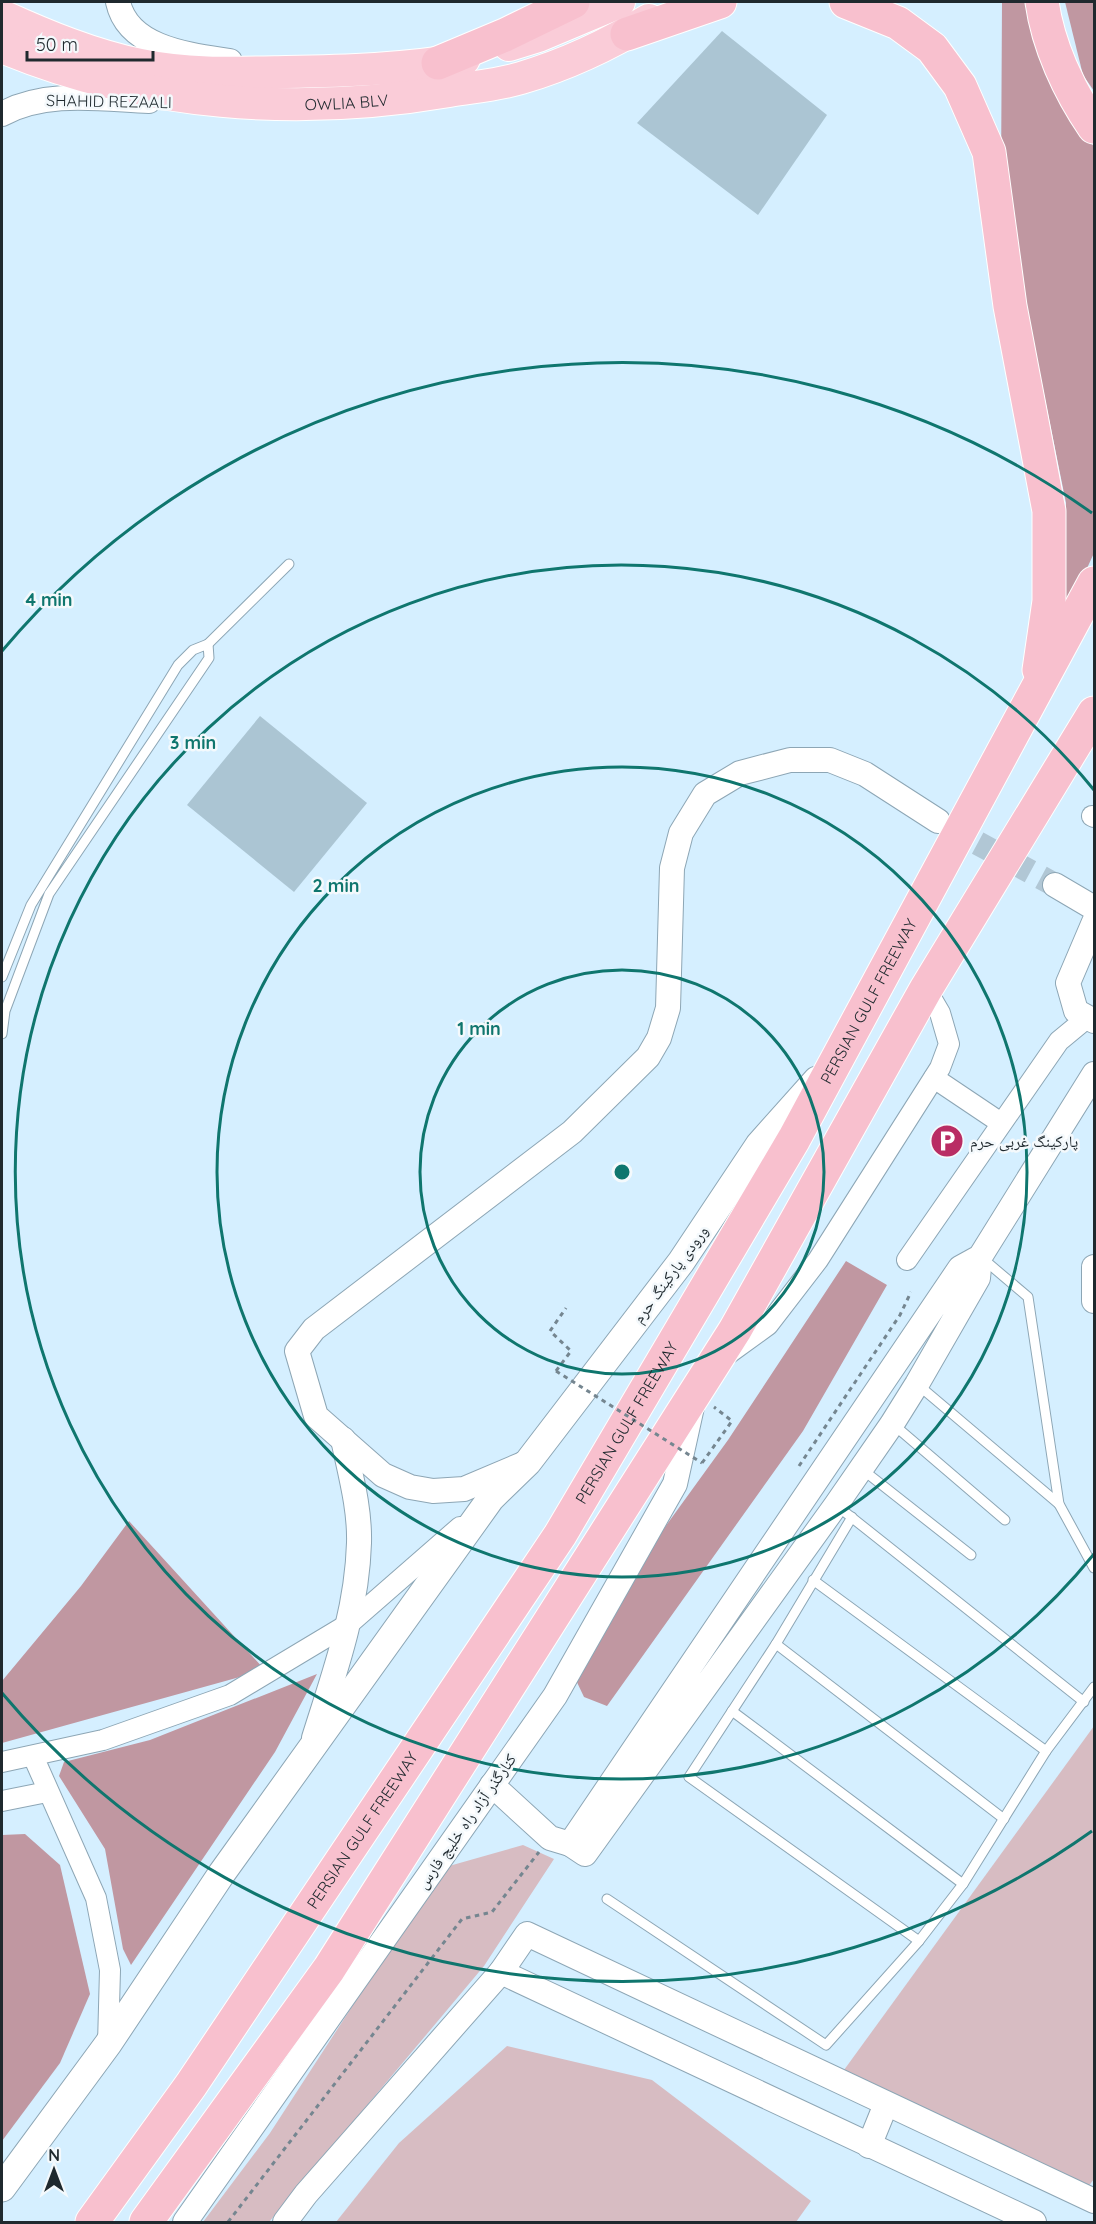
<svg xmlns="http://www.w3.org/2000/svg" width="1096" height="2224" viewBox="0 0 1096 2224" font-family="Quicksand,'Noto Naskh Arabic',sans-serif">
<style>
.green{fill:#d7bcc2}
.forest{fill:#c097a1}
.building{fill:#abc5d3}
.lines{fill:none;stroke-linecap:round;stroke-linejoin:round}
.tertiary-tunnel{stroke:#b1c7d5;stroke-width:24;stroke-dasharray:24 12;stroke-linecap:butt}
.service-casing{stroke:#8da6b5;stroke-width:11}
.minor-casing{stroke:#8da6b5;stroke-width:22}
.tertiary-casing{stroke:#8da6b5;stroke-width:26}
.secondary-casing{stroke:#8da6b5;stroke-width:29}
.trunk-casing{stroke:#fff;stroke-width:34}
.motorway-casing{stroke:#fff;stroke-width:35}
.path{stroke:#758690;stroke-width:3;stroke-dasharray:4.5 4.5;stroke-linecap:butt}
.service{stroke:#fff;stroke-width:9}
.minor{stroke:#fff;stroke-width:20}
.tertiary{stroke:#fff;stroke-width:24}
.secondary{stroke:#fff;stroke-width:27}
.trunk{stroke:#faccd8;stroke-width:32}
.motorway{stroke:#f8c0ce;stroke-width:33}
.path-bridge{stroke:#758690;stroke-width:3;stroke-dasharray:4.5 4.5;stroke-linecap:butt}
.ring{fill:none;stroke:#0f766e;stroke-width:3}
.labels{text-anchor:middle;stroke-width:5;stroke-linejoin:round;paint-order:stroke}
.street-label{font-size:16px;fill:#1f292e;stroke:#f4f9fc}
.poi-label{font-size:16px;fill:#1f292e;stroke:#f4f9fc;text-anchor:start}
.centre{fill:#0f766e;stroke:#f4f9fc;stroke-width:3}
.ring-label{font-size:18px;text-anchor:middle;font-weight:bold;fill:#0f766e;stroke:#f4f9fc;stroke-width:5;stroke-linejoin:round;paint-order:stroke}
</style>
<rect width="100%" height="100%" fill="#d5efff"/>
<g class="green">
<path d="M 1094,1726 L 1094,2179 L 1088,2187 L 844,2070 Z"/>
<path d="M 523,1845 L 554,1859 L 484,1966 L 269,2222 L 203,2222 L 270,2133 L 442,1868 Z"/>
<path d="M 507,2046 L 652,2080 L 811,2201 L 796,2222 L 336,2222 L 399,2143 Z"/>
</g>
<g class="forest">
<path d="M 1002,2 L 1033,2 L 1071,111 L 1094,147 L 1094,553 L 1056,636 L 1066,503 L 1001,181 Z"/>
<path d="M 1065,2 L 1094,2 L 1094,91 L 1083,75 Z"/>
<path d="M 846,1261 L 887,1285 L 803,1431 L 607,1706 L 584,1697 L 574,1676 L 610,1603 L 728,1440 Z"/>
<path d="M 129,1521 L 265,1670 L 2,1743 L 2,1681 L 81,1586 Z"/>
<path d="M 317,1674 L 275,1752 L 131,1965 L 123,1949 L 105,1849 L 59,1776 L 64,1762 L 150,1740 Z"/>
<path d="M 25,1834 L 60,1865 L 90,1994 L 60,2063 L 2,2141 L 2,1835 Z"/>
</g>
<g class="building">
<path d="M 722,31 L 827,115 L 758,215 L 637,123 Z"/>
<path d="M 260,716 L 367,803 L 294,892 L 187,805 Z"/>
</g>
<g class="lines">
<path class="tertiary-tunnel" d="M 946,826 L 1055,885"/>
<g class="service-casing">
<g id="service">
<path d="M 208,644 L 289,564"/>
<path d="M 2,977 L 31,905 L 178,665 L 193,650 L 208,644 L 209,658 L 49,894 L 5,1011 L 2,1034"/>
<path d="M 982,1258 L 1028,1297 L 1059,1504 L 1094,1568"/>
<path d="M 917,1384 L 1059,1504"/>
<path d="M 894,1425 L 1005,1520"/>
<path d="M 863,1470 L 971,1555"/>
<path d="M 836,1505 L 1084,1702"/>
<path d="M 852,1517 L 776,1644 L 689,1777 L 919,1941"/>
<path d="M 813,1580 L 1046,1751"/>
<path d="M 776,1644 L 1004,1819"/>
<path d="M 732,1711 L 963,1884"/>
<path d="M 607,1899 L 826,2045 L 919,1941 L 963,1884 L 1046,1751 L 1094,1687"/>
</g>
</g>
<g class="minor-casing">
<g id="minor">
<path d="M 1092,816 L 1094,817"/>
<path d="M 934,1078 L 1001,1123"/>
<path d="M 907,1260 L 1059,1041 L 1088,1017"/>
<path d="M 728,1354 L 768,1325 L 818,1260 L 940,1068 L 949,1044 L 940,1013 L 926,989"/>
<path d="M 33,1756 L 96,1898 L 110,1970 L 108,2044"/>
<path d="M 2,1762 L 103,1740 L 230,1695 L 350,1623 L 460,1527"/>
<path d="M 2,1801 L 47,1792"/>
</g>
</g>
<g class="tertiary-casing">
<g id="tertiary">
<path d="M 118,2 C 128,49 191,55 230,61"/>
<path d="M 2,114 C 46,90 100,99 149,101"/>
<path d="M 1055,885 L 1094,908"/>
<path d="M 1094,922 L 1068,983 L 1076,1011 L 1094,1021"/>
<path d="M 980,1257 L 960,1268 L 570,1844 L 585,1854 L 836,1505 L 892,1424 L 917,1384 L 978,1278 L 980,1257 L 1094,1074"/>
<path d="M 1094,1267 L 1094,1301"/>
<path d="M 523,1464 L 464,1489 L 433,1491 L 410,1487 L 383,1475 L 316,1416 L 297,1351 L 314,1329 L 572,1132 L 648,1057 L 659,1038 L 668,1008 L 672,868 L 681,833 L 705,794 L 740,773 L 790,760 L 830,760 L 865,774 L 938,821"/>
<path d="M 314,1738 C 334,1674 357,1612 359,1543 C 360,1508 350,1473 343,1439"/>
<path d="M 492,1785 L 550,1838 L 570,1844"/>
<path d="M 501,1972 L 1034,2222"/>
<path d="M 869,2146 L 886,2104"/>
<path d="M 185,2222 L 555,1696 L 675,1484 L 692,1407"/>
<path d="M 285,2222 L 306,2194 L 501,1972 L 527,1934 L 1094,2201"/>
</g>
</g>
<g class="secondary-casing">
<path id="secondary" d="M 2,2188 L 108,2044 L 222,1873 L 491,1498 L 528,1462 L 681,1262 L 759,1145 L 817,1080"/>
</g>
<g class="trunk-casing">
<g id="trunk">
<path d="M 2,16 C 46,36 92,55 140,65 C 188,75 237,73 286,72 C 346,71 405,69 464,59"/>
<path d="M 509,45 L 538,36 L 619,2"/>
<path id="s1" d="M 2,47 C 144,106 297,117 449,91 C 472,87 498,85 521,78 C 565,65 610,44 649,20"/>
</g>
</g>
<g class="motorway-casing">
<g id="motorway">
<path d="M 846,2 L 898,23 L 932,48 L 960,86 L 989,152 L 1010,306 L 1049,511 L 1049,601 L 1039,670"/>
<path d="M 1042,2 C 1048,45 1069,91 1094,127"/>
<path d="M 627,34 L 720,2"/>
<path d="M 438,63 L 505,35 L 573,2"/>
<path id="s2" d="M 92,2222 L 191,2085 L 560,1535 L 794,1139 L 1094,583"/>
<path d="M 146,2222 L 329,1969 L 735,1330 L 926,989 L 1094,713"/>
</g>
</g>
<g class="path">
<path d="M 556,1371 L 571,1351 L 550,1331 L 566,1308"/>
<path d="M 702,1463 L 732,1421 L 714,1407"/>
<path d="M 799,1466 L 900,1315 L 911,1292"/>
<path d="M 228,2222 L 462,1919 L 492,1912 L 539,1852"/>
</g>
<use href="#service" class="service"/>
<use href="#minor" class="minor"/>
<use href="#tertiary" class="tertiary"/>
<use href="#secondary" class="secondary"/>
<use href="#trunk" class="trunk"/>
<use href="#motorway" class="motorway"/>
<path class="path-bridge" d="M 556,1371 L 702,1463"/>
</g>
<g class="ring">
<circle cx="622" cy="1172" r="202"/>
<circle cx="622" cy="1172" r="405"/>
<path d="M1094 1554A607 607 0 1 1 1094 790"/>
<path d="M1092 1831A810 810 0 0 1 2 1693M2 651A810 810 0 0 1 1092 513"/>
</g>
<defs>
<g id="parking-disc" transform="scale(1.725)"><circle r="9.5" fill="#b92d64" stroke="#f4f9fc"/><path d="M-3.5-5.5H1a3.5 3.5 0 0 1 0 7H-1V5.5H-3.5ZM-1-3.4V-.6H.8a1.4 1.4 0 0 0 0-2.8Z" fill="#fff"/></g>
</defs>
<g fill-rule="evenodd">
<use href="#parking-disc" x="947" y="1141"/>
</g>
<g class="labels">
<g class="street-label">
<text transform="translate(109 101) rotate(1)" y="6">SHAHID REZAALI</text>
<text dy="6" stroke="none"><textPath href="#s1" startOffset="352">OWLIA BLV</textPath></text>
<text dy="6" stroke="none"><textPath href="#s2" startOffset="1448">PERSIAN GULF FREEWAY</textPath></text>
<text transform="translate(670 1274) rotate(-54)" y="6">ورودی پارکینگ حرم</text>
<text dy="6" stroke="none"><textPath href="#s2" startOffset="962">PERSIAN GULF FREEWAY</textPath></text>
<text transform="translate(466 1821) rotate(-55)" y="6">کنارگذر آزاد راه خلیج فارس</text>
<text dy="6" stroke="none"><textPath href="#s2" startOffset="476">PERSIAN GULF FREEWAY</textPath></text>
</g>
<g class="poi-label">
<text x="970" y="1147">پارکینگ غربی حرم</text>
</g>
</g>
<circle cx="622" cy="1172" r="9" class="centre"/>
<g class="ring-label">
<text x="49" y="606">4 min</text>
<text x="193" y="749">3 min</text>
<text x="336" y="892">2 min</text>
<text x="479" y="1035">1 min</text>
</g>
<rect width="1096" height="2224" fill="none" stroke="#1f292e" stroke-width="6"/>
<g transform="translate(54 2170)" stroke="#f4f9fc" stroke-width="4.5" paint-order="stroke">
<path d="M0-4.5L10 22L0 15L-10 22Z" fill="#1f292e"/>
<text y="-9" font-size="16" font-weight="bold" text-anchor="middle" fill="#1f292e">N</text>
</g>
<path d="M27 51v9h126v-9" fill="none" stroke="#1f292e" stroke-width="3"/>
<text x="36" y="51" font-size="18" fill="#1f292e" stroke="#f4f9fc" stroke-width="4.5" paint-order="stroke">50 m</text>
</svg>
